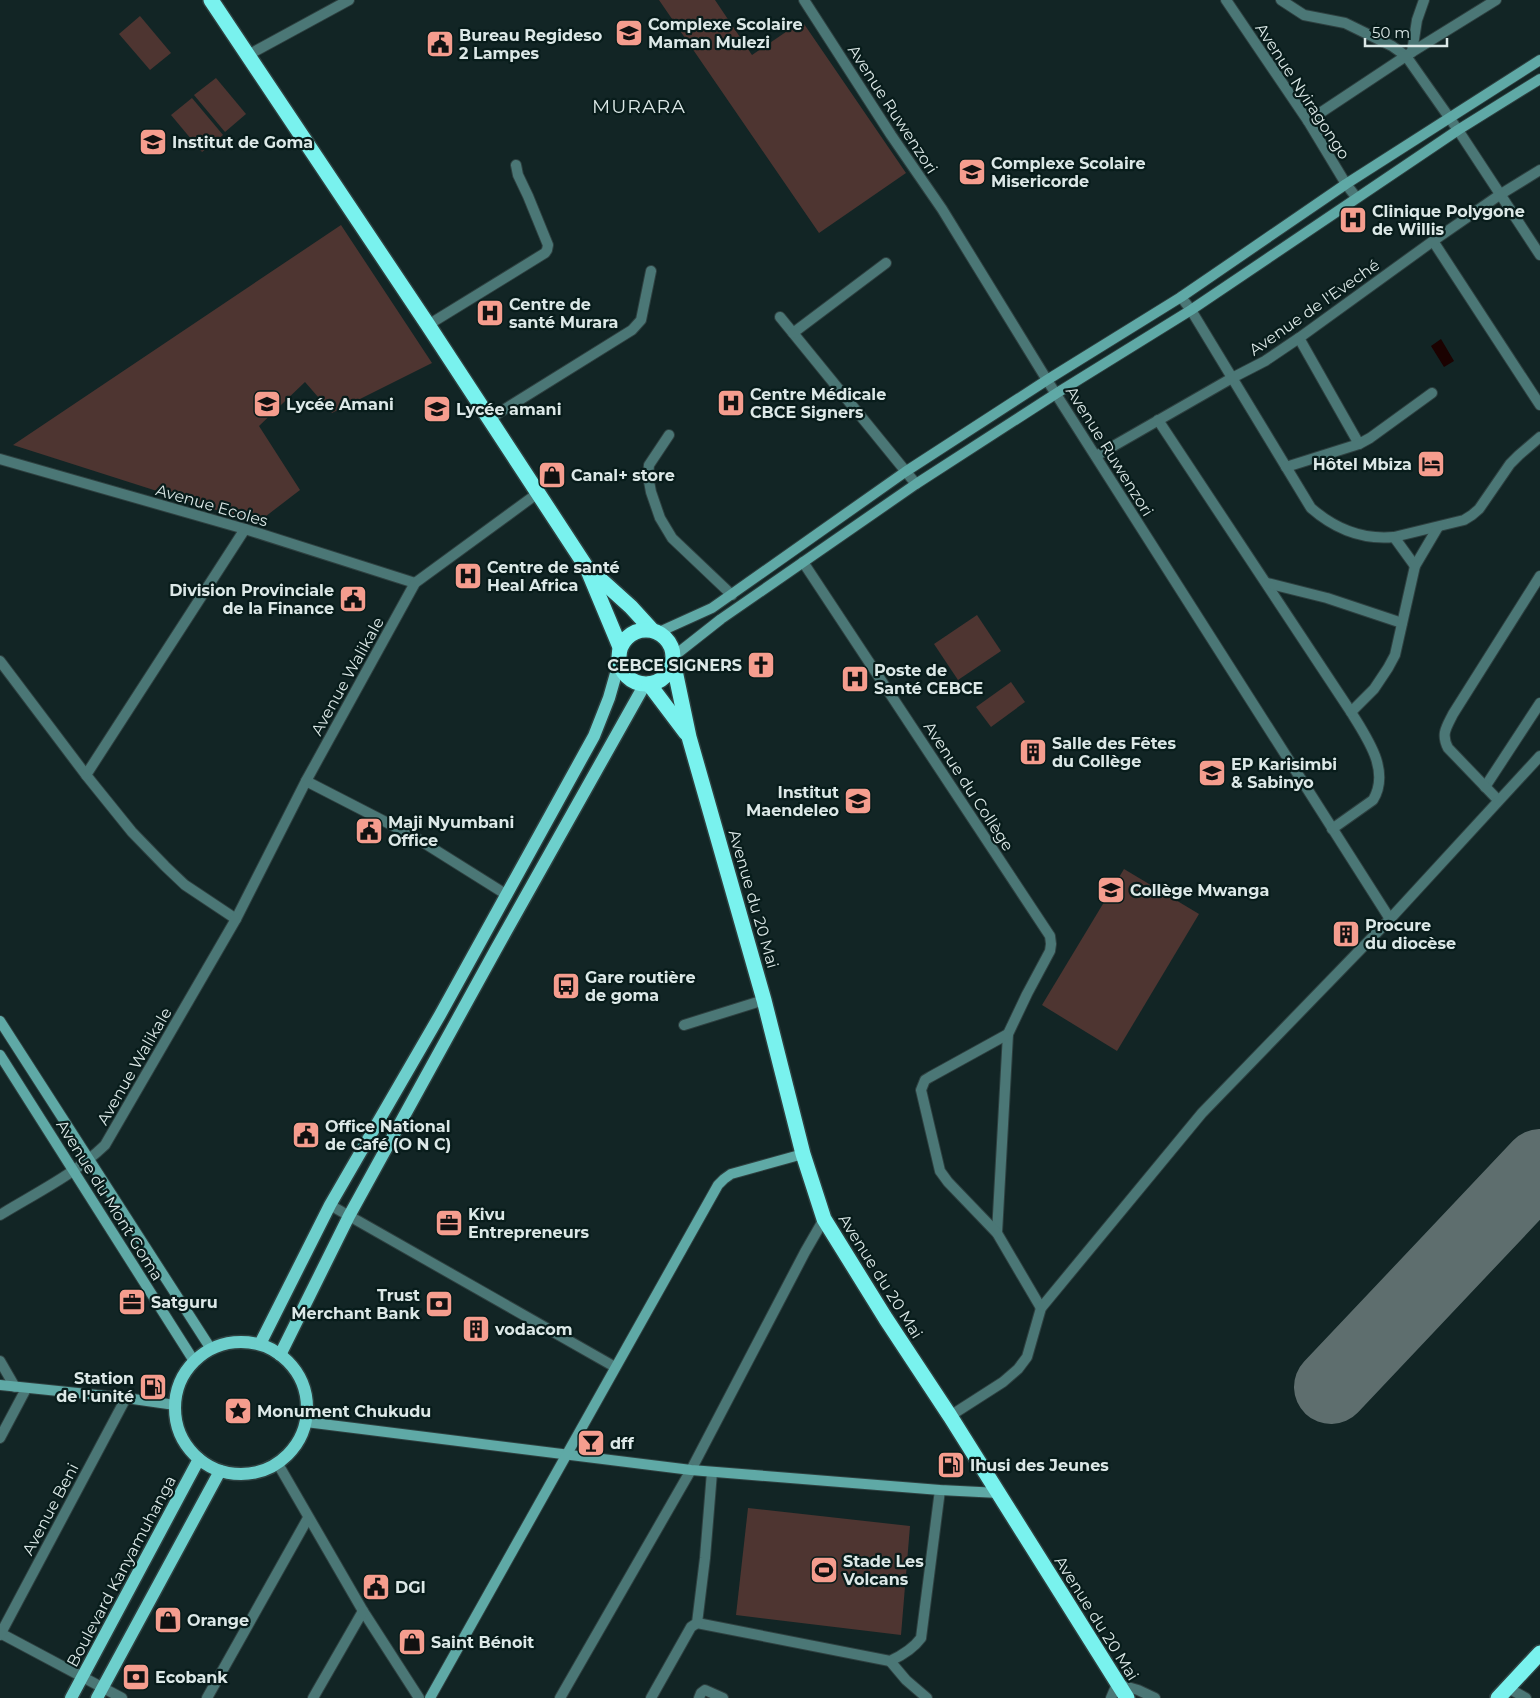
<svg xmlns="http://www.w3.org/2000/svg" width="1540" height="1698" viewBox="0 0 1540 1698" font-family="Montserrat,sans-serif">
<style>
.green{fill:#4e3531}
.water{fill:#1b0201}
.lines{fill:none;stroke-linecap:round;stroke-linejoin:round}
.runway{stroke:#5e6e6e;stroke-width:74}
.street-casing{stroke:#2e4040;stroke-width:12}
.secondary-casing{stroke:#2e4040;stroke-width:12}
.primary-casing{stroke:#2e4040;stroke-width:15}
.highway-casing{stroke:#2e4040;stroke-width:18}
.street{stroke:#4b7776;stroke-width:10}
.secondary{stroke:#5fa9a6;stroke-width:10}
.primary{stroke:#6dcfcc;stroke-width:12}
.highway{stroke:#79f2ee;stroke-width:15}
.labels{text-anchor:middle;stroke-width:4.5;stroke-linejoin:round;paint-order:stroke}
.poi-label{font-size:16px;font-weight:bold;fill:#dce8e7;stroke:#081c1b;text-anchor:start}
.street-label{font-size:16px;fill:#dce8e7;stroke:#081c1b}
.quarter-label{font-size:19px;letter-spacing:1px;fill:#dce8e7;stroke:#081c1b}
</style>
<rect width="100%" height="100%" fill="#122525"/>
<g class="green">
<path d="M 659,0 L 715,0 L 752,55 L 802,21 L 906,173 L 819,233 Z"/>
<path d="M 140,16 L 171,53 L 150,70 L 119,34 Z"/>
<path d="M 216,78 L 246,114 L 225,132 L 194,95 Z"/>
<path d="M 192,98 L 223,135 L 202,152 L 171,115 Z"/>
<path d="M 341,225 L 432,363 L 332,413 L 305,382 L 259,426 L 300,490 L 257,523 L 13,445 Z"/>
<path d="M 977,615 L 1001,651 L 958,680 L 934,644 Z"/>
<path d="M 1011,682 L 1025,702 L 991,727 L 976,707 Z"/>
<path d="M 1124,869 L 1199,914 L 1117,1051 L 1042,1005 Z"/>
<path d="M 748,1508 L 910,1526 L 901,1635 L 736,1615 Z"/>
</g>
<path class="water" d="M 1441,339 L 1454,361 L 1444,367 L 1431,346 Z"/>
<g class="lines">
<path class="runway" d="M 1331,1387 L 1540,1166"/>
<g class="street-casing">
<g id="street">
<path d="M 804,0 L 891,135 L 942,209 L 1047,380 L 1390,919"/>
<path d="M 1226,0 L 1308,121 L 1346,184 L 1356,197"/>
<path d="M 1281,0 L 1304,15 L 1345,23 L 1392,46 L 1406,56 L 1458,130 L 1540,255"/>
<path d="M 1412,52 L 1417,20 L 1424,0"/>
<path d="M 248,55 L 349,0"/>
<path d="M 1308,121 L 1412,52 L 1496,0"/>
<path d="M 1433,241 L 1540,405"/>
<path d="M 1181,297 L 1191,310 L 1311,508 C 1335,529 1362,540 1394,537 L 1464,520 L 1472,515 L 1479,509 L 1510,464 L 1519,455 L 1540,437"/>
<path d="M 780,317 L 916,484"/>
<path d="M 428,325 L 545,253 L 547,250 L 548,245 L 528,196 L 518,175 L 516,165"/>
<path d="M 793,333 L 886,263"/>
<path d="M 1299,338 L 1359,444"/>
<path d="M 489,419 L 632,330 L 641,320 L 651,271"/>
<path d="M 1158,420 L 1351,712 C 1366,737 1391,770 1373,800 L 1332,829"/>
<path d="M 669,435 L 649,465 L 648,476 L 651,492 L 660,518 L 672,538 L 732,595"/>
<path d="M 1096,456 L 1232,378 L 1265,361 L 1299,338 L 1433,241 L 1501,194 L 1540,170"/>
<path d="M 0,459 L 245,529 L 415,583"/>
<path d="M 1286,467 L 1359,444 L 1370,438 L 1432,393"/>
<path d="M 1394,537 L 1415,566"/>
<path d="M 803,562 L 1050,936 L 1051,944 L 1050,951 L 1027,994 L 1008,1034 L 997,1233"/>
<path d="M 1267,583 L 1327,598 L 1402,623"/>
<path d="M 0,661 L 86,775 L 132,832 L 165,866 L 185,885 L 236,919"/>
<path d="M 1351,712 L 1374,689 L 1388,668 L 1395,655 L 1415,566 L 1438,527"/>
<path d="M 86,775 L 245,529"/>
<path d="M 306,781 L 413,836 L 507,895"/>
<path d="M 1485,787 L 1540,703"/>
<path d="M 1498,800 L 1448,748 C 1441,734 1446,728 1453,714 L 1540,576"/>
<path d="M 684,1025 L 764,1000"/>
<path d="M 1008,1034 L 930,1077 L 925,1080 L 921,1090 L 940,1171 L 948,1182 L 997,1233 L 1041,1308"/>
<path d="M 330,1205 L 615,1367"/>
<path d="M 0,1215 C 36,1193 75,1174 105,1145 L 236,919 L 306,781 L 415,583 L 538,493"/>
<path d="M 0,1361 L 15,1387"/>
<path d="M 950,1416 L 1003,1382 L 1018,1369 L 1027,1357 L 1041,1308 L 1202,1113 L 1390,919 L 1540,756"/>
<path d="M 0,1438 L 26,1389"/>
<path d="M 278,1464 L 363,1611 L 419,1698"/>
<path d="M 697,1623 L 890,1661 C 903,1655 913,1649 921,1638 L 940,1490"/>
<path d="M 0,1633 L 122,1698"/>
<path d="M 0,1635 L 126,1398"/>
<path d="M 890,1661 L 906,1680 L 927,1698"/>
<path d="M 1508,1688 L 1526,1698"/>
<path d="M 207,1698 L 308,1518"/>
<path d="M 313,1698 L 363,1611"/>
<path d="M 560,1698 L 691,1470 L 805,1252 L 824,1219"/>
<path d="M 651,1698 L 691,1627 L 697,1623 L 705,1558 L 712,1472"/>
<path d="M 699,1698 L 701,1693 L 705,1690 L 723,1698"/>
<path d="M 1111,1698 L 1117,1684 L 1138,1690 L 1155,1698"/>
</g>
</g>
<g class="secondary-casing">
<g id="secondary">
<path d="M 659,632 L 712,608 L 905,472 L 1047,380 L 1181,297 L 1346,184 L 1540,60"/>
<path d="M 674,656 L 721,619 L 916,484 L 1057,393 L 1191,310 L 1458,130 L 1540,79"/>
<path d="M 0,1021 L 211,1349"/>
<path d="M 0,1055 L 194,1361"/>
<path d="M 0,1385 L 126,1398 L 175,1405"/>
<path d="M 306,1422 L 691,1470 L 940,1490 L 999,1493"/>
<path d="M 430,1698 L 718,1185 L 724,1179 L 731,1174 L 803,1154"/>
</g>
</g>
<g class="primary-casing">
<g id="primary">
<circle cx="241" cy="1408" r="66"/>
<path d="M 260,1344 L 330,1205 L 440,1015 L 594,736 L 609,698 L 619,663"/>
<path d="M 280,1355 L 349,1216 L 495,951 L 645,684"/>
<path d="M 71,1698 L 199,1459"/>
<path d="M 97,1698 L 220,1471"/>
</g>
</g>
<g class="highway-casing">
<g id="highway">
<path d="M 211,0 L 428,325 L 587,568 L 620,647"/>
<path d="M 590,570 L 631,607 L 652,630"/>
<circle cx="646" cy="657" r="27"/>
<path d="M 673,661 L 689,737 L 764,1000 L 803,1154 L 824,1219 L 886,1319 L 950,1416 L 1127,1698"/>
<path d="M 649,684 L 686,733"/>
<path d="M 1498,1698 L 1540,1653"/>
</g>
</g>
<use href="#street" class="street"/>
<use href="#secondary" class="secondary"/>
<use href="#primary" class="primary"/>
<use href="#highway" class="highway"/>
</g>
<defs>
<g id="school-square" transform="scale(1.4375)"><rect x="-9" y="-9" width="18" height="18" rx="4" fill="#f59d8e" stroke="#081c1b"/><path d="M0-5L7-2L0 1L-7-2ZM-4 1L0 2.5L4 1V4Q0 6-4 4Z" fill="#111"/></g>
<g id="civic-square" transform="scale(1.4375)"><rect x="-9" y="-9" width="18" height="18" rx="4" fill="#f59d8e" stroke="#081c1b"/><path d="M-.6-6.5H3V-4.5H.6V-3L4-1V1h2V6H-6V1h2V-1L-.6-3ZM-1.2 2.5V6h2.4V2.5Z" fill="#111"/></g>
<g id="hospital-square" transform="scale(1.4375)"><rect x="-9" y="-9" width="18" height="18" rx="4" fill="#f59d8e" stroke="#081c1b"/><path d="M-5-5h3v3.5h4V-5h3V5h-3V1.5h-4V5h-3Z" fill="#111"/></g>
<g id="hotel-square" transform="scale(1.4375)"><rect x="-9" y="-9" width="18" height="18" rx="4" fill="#f59d8e" stroke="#081c1b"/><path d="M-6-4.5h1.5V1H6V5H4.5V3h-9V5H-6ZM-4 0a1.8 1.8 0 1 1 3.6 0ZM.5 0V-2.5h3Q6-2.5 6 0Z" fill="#111"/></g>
<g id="shop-square" transform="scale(1.4375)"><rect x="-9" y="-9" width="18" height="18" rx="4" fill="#f59d8e" stroke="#081c1b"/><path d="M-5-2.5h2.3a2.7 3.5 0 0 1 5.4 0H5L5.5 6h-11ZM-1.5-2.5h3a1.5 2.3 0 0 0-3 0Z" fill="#111"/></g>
<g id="church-square" transform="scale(1.4375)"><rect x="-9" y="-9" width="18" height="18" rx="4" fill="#f59d8e" stroke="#081c1b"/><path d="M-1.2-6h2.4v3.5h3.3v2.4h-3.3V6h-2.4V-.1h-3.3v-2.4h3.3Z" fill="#111"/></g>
<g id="building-square" transform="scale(1.4375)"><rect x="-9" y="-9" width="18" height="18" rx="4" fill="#f59d8e" stroke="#081c1b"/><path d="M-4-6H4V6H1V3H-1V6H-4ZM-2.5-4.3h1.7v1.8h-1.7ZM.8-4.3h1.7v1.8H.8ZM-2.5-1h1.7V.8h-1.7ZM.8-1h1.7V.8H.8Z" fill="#111"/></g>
<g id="bus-square" transform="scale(1.4375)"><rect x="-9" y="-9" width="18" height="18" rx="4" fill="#f59d8e" stroke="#081c1b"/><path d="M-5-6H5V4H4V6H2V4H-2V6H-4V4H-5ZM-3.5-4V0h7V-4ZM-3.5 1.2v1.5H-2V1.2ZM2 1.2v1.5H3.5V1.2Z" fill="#111"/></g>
<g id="office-square" transform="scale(1.4375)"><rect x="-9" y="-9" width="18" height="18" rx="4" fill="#f59d8e" stroke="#081c1b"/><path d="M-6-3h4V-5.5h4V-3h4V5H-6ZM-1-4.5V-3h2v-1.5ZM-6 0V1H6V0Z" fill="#111"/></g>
<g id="bank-square" transform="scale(1.4375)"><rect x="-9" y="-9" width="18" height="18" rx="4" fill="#f59d8e" stroke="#081c1b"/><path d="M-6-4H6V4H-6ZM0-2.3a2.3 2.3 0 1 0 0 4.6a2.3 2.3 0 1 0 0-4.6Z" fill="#111"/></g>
<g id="fuel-square" transform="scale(1.4375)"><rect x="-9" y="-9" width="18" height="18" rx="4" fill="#f59d8e" stroke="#081c1b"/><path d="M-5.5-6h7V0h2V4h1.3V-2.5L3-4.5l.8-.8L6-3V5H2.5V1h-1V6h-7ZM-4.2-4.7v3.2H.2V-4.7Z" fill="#111"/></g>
<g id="sight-square" transform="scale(1.4375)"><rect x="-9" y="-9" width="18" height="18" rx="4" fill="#f59d8e" stroke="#081c1b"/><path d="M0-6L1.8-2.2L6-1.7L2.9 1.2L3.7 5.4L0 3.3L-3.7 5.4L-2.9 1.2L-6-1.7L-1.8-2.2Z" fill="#111"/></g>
<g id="bar-square" transform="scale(1.4375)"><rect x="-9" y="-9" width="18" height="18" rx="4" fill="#f59d8e" stroke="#081c1b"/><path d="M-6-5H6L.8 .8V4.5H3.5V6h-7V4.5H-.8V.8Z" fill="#111"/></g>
<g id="stadium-square" transform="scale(1.4375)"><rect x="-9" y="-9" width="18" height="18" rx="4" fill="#f59d8e" stroke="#081c1b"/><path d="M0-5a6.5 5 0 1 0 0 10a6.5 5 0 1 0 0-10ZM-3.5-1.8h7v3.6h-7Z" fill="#111"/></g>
</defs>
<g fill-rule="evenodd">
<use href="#school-square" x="629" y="33"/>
<use href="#civic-square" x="440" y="44"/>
<use href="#school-square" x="153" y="142"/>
<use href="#school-square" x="972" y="172"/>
<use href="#hospital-square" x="1353" y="220"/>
<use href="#hospital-square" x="490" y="313"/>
<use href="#hospital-square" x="731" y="403"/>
<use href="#school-square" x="267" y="404"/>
<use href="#school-square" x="437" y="409"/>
<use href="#hotel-square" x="1431" y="464"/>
<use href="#shop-square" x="552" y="475"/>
<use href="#hospital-square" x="468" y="576"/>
<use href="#civic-square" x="353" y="599"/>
<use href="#church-square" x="761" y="665"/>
<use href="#hospital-square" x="855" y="679"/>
<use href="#building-square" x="1033" y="752"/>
<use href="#school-square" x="1212" y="773"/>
<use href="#school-square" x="858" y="801"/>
<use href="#civic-square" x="369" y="831"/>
<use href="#school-square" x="1111" y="890"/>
<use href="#building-square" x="1346" y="934"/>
<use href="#bus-square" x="566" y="986"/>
<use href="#civic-square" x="306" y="1135"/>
<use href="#office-square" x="449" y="1223"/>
<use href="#office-square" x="132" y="1302"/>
<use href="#bank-square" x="439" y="1304"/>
<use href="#building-square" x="476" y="1329"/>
<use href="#fuel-square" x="153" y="1387"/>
<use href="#sight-square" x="238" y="1411"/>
<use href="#bar-square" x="591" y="1443"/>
<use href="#fuel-square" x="951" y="1465"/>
<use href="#stadium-square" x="824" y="1570"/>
<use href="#civic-square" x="376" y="1587"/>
<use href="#shop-square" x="168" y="1620"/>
<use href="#shop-square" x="412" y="1642"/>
<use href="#bank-square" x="136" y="1677"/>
</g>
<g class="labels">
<g class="poi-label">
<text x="648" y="30">Complexe Scolaire<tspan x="648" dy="18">Maman Mulezi</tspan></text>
<text x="459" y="41">Bureau Regideso<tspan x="459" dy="18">2 Lampes</tspan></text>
<text x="172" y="148">Institut de Goma</text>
<text x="991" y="169">Complexe Scolaire<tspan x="991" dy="18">Misericorde</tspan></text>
<text x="1372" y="217">Clinique Polygone<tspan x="1372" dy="18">de Willis</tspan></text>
<text x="509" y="310">Centre de<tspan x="509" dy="18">santé Murara</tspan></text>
<text x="750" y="400">Centre Médicale<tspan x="750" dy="18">CBCE Signers</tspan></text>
<text x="286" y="410">Lycée Amani</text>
<text x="456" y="415">Lycée amani</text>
<text x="1412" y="470" text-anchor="end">Hôtel Mbiza</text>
<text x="571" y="481">Canal+ store</text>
<text x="487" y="573">Centre de santé<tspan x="487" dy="18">Heal Africa</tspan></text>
<text x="334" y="596" text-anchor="end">Division Provinciale<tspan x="334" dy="18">de la Finance</tspan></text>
<text x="742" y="671" text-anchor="end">CEBCE SIGNERS</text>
<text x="874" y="676">Poste de<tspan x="874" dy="18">Santé CEBCE</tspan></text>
<text x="1052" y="749">Salle des Fêtes<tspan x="1052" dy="18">du Collège</tspan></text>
<text x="1231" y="770">EP Karisimbi<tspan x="1231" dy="18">&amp; Sabinyo</tspan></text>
<text x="839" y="798" text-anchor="end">Institut<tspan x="839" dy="18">Maendeleo</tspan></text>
<text x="388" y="828">Maji Nyumbani<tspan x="388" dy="18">Office</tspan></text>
<text x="1130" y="896">Collège Mwanga</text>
<text x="1365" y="931">Procure<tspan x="1365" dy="18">du diocèse</tspan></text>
<text x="585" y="983">Gare routière<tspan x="585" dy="18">de goma</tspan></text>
<text x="325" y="1132">Office National<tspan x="325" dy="18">de Café (O N C)</tspan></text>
<text x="468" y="1220">Kivu<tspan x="468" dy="18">Entrepreneurs</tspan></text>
<text x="420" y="1301" text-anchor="end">Trust<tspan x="420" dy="18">Merchant Bank</tspan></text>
<text x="151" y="1308">Satguru</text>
<text x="495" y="1335">vodacom</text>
<text x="134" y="1384" text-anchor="end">Station<tspan x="134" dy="18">de l'unité</tspan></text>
<text x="257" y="1417">Monument Chukudu</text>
<text x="610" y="1449">dff</text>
<text x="970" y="1471">Ihusi des Jeunes</text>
<text x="843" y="1567">Stade Les<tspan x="843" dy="18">Volcans</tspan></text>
<text x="395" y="1593">DGI</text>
<text x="187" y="1626">Orange</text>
<text x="431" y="1648">Saint Bénoit</text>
<text x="155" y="1683">Ecobank</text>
</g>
<g class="street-label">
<text transform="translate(1303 91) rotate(57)" y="6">Avenue Nyiragongo</text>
<text transform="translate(893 109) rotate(57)" y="6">Avenue Ruwenzori</text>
<text transform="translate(1314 307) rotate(-35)" y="6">Avenue de l'Eveché</text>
<text transform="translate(1110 451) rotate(58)" y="6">Avenue Ruwenzori</text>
<text transform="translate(212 505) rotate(16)" y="6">Avenue Ecoles</text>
<text transform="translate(347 676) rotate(-61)" y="6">Avenue Walikale</text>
<text transform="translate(969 786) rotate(57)" y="6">Avenue du Collège</text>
<text transform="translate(754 899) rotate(74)" y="6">Avenue du 20 Mai</text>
<text transform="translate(134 1066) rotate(-60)" y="6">Avenue Walikale</text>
<text transform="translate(110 1200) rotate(58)" y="6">Avenue du Mont Goma</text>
<text transform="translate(881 1276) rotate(58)" y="6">Avenue du 20 Mai</text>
<text transform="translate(50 1509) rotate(-62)" y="6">Avenue Beni</text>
<text transform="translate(121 1571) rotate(-62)" y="6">Boulevard Kanyamuhanga</text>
<text transform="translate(1097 1618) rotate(58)" y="6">Avenue du 20 Mai</text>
</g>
<g class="quarter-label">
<text x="639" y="113">MURARA</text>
</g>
</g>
<path d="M1365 38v8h82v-8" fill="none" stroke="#dce8e7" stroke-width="2.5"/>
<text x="1372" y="38" font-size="15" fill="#dce8e7" stroke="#081c1b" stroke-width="4" paint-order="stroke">50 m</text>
</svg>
